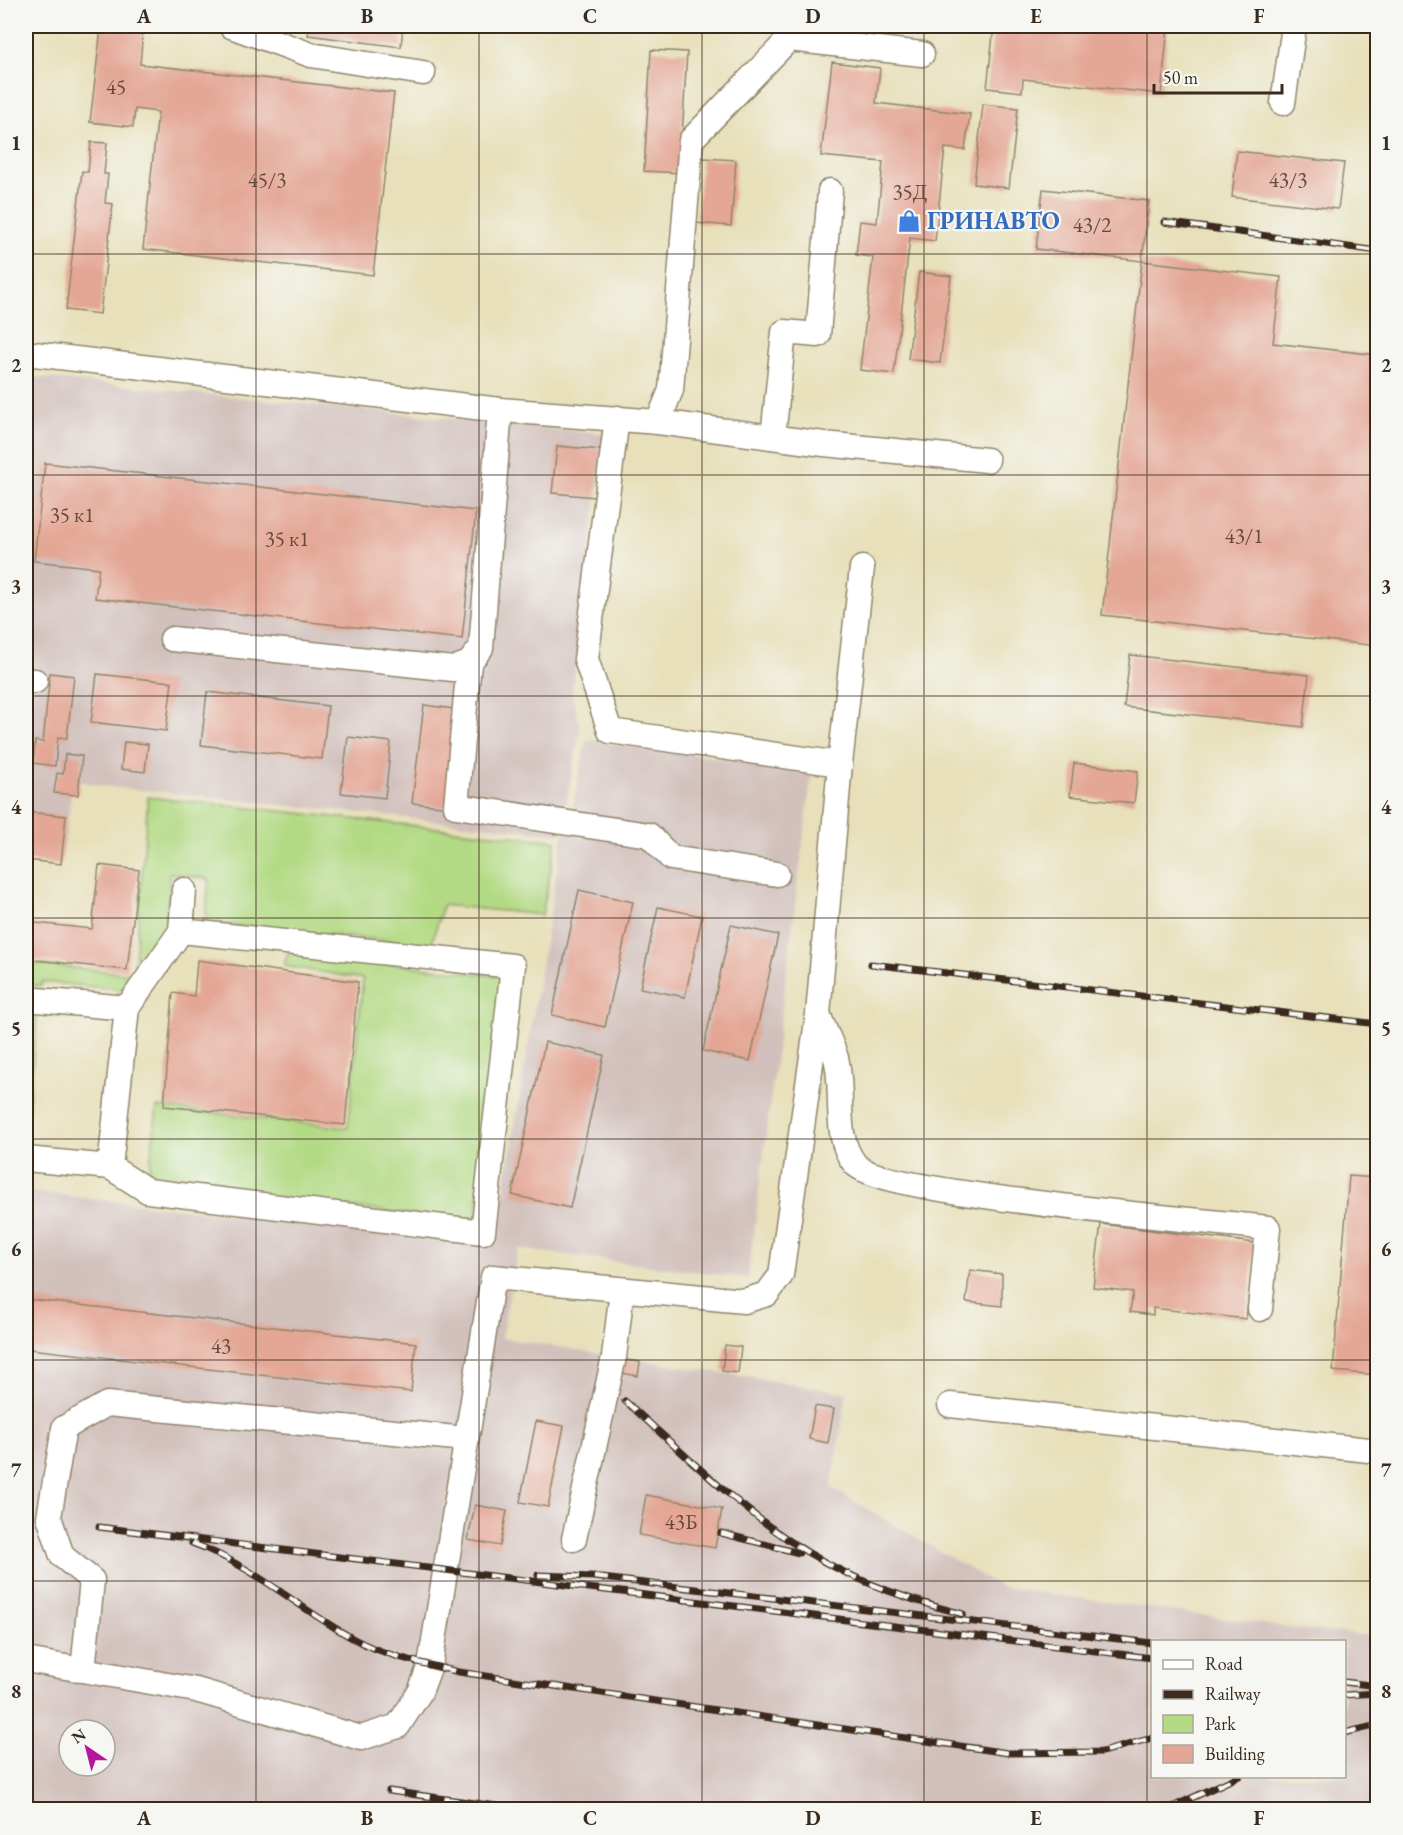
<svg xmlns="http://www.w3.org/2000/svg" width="1403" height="1835" viewBox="0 0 1403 1835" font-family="'EB Garamond',serif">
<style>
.industrial{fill:#d1c0bc;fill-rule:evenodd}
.green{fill:#b2da84;stroke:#768251;stroke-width:1.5}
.building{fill:#e4a796}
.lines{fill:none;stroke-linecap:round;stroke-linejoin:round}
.minor-casing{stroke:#91856c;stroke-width:27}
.minor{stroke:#fff;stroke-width:24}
.rail-casing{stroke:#3b2a1e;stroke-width:7}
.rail{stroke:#f6f6f2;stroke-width:4.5;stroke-dasharray:14;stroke-linecap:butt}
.grid{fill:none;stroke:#3b2a1e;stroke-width:1.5;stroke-opacity:0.55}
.labels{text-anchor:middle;stroke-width:4.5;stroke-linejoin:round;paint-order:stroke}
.number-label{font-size:21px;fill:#65493c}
.shop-label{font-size:24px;font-weight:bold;fill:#366cbe;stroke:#f6f6f2;text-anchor:start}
.neatline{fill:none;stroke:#3b2a1e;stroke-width:2}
.grid-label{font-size:20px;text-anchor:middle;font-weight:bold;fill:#3b2a1e}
</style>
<rect width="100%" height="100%" fill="#f6f6f2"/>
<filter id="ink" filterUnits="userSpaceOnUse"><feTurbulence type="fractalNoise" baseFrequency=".0167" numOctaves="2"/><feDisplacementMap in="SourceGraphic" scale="12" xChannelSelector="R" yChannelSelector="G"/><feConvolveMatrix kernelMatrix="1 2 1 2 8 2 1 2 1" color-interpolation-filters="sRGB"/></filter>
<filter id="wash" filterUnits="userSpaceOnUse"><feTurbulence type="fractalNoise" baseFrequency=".008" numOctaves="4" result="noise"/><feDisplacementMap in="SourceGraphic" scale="24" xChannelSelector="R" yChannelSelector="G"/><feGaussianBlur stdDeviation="1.35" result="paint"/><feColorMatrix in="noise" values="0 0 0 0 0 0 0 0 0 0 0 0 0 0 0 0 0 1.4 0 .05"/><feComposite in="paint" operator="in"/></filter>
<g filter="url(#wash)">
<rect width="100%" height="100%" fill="#e7e0ba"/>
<g class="industrial">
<path d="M 26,376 L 605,434 L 572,693 L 580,730 L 560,834 L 103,786 L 73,780 L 61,865 L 26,861 Z"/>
<path d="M 586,740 L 812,771 L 748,1278 L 518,1249 L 501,1338 L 847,1393 L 831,1488 L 1001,1587 L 1299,1629 L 1377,1636 L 1377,1809 L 26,1810 L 26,1191 L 495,1245 L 563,835 L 572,812 ZM 1152,1642 L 1344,1642 L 1344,1776 L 1152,1776 ZM 69,1730 L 105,1730 L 105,1766 L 69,1766 Z"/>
</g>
<g class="green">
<path d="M 148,797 L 556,841 L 542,915 L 443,905 L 431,945 L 205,923 L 209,879 L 170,873 L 166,933 L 129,990 L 42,982 L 41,986 L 26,984 L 26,963 L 134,974 Z"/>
<path d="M 288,952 L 506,977 L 475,1222 L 148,1183 L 157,1107 L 348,1128 L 363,979 L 284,966 Z"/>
<path d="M 26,1005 L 38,1006 L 26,1128 Z"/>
</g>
<g id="blocks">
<g class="building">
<path d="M 309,26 L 403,26 L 401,47 L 308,35 Z"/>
<path d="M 994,26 L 1145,26 L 1168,28 L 1161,94 L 1023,79 L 1022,92 L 987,88 Z"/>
<path d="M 101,28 L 143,32 L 140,64 L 394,93 L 373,275 L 143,249 L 158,112 L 135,109 L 133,127 L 90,122 Z"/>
<path d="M 651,50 L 687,52 L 680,173 L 644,171 Z"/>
<path d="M 832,62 L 880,68 L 876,103 L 970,114 L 965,150 L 945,148 L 935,241 L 910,238 L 894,374 L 860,370 L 873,257 L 856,255 L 860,221 L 877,223 L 883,162 L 821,156 Z"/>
<path d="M 983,104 L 1018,108 L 1009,188 L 974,184 Z"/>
<path d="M 91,142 L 107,143 L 104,174 L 108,174 L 105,203 L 113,204 L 100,314 L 66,310 L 82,171 L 88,172 Z"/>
<path d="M 1237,151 L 1344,163 L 1338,209 L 1232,197 Z"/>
<path d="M 702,158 L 736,160 L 731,226 L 696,223 Z"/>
<path d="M 1043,189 L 1149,201 L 1142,261 L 1036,249 Z"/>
<path d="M 1142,261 L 1281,277 L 1273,343 L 1378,355 L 1378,646 L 1102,615 Z"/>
<path d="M 919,272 L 951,276 L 940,363 L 908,359 Z"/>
<path d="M 557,446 L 601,450 L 595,497 L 552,493 Z"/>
<path d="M 45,463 L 476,511 L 462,639 L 95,598 L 99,568 L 34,561 Z"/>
<path d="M 1130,655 L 1309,675 L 1303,727 L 1124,707 Z"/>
<path d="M 50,673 L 74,676 L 67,738 L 58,737 L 55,766 L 33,763 L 35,741 L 43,742 Z"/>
<path d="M 97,674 L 172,682 L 166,731 L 91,722 Z"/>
<path d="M 207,692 L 328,706 L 322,759 L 201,745 Z"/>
<path d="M 424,705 L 462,710 L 451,807 L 412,803 Z"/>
<path d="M 348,737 L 391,742 L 385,798 L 341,793 Z"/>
<path d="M 124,742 L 148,744 L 145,772 L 121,769 Z"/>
<path d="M 65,754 L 82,756 L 78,795 L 54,793 L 57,773 L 63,774 Z"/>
<path d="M 1074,763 L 1138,771 L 1134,803 L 1070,796 Z"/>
<path d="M 26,812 L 66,816 L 61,864 L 26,860 Z"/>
<path d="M 99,865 L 139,870 L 127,970 L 26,959 L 26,922 L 92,929 Z"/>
<path d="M 579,890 L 633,902 L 605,1027 L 552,1015 Z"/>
<path d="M 658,907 L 702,916 L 685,997 L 640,988 Z"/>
<path d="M 731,925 L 778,935 L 750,1061 L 703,1051 Z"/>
<path d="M 197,960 L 358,982 L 345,1125 L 164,1106 L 173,993 L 194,996 Z"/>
<path d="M 545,1042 L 604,1055 L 570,1208 L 512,1195 Z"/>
<path d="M 1349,1176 L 1378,1178 L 1378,1375 L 1333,1371 Z"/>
<path d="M 1101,1224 L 1255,1243 L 1246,1319 L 1153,1308 L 1153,1315 L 1130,1312 L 1133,1292 L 1093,1287 Z"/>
<path d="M 970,1270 L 1002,1274 L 1002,1306 L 966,1302 Z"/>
<path d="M 26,1299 L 416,1343 L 411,1392 L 30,1349 L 26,1379 Z"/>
<path d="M 725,1345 L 741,1347 L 738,1373 L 722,1371 Z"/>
<path d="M 618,1359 L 640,1362 L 638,1376 L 616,1372 Z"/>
<path d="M 815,1406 L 834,1409 L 828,1443 L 809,1439 Z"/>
<path d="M 536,1421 L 564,1426 L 548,1507 L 520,1502 Z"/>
<path d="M 646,1495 L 722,1509 L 715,1548 L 639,1535 Z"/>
<path d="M 475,1505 L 507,1511 L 500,1546 L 468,1540 Z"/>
</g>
</g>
</g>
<g filter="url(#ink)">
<use href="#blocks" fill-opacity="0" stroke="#91856c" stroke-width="1.5"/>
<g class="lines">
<g class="minor-casing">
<g id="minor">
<path d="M 231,26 L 311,55 L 423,73"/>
<path d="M 1283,103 L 1294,26"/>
<path d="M 26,353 L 500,410 L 658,422 L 824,444 L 987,460"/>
<path d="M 617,418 L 586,659 L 610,731 L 840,764 L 862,568"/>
<path d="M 658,422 L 671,390 L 691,140 L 789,39 L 922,54"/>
<path d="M 773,437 L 784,332 L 818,335 L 830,191"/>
<path d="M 172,639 L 453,669 L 469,663 L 481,648 L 500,410"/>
<path d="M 469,663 L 456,806 L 649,835 L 671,858 L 777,874"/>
<path d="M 26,681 L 35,681"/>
<path d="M 181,931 L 184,890"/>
<path d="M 26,999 L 127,1008"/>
<path d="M 819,1016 C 824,1030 832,1044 836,1058 C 845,1092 832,1136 855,1164 C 880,1194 1209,1221 1268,1228 L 1260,1309"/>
<path d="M 26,1159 L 110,1167 L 127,1008 L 181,931 L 513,966 L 483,1232 L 148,1191 L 110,1167"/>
<path d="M 950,1405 L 1378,1451"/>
<path d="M 574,1539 L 614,1357 L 622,1290"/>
<path d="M 26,1660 L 196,1690 L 361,1738 L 398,1726 L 420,1692 L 430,1665 L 493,1277 L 744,1301 L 767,1294 L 781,1275 L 818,1014 L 840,764"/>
<path d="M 83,1670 L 92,1580 L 62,1556 L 49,1517 L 64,1428 L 107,1404 L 466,1439"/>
</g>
</g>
<use href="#minor" class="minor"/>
<g class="rail-casing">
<g id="rail">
<path d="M 1164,222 L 1378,251"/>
<path d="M 871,964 L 1378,1024"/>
<path d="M 625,1401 C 679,1449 731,1501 790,1541 C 841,1576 904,1599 963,1614"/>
<path d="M 99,1527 L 1152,1658"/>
<path d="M 721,1533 L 799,1553"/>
<path d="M 192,1543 C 256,1567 296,1607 354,1639 C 385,1656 425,1664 459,1672 L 1008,1753 L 1102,1752 L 1152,1738"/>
<path d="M 538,1575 L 594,1577 L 1152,1643"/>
<path d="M 1344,1682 L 1378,1686"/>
<path d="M 1344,1695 L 1378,1693"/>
<path d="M 1344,1733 L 1378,1725"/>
<path d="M 389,1791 L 525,1810"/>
<path d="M 1166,1810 L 1239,1776"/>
</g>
</g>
<use href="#rail" class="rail"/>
</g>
</g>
<path class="grid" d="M 256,26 L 256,1810M 479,26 L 479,1810M 702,26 L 702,1810M 924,26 L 924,1810M 1147,26 L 1147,1810M 26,254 L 1378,254M 26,475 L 1378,475M 26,696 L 1378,696M 26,918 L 1378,918M 26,1139 L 1378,1139M 26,1360 L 1378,1360M 26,1581 L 1378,1581"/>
<defs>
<g id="shop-bare" transform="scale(1.8)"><path d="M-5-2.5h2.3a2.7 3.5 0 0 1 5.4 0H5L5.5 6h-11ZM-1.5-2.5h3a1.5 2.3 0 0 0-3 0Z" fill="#3f7fe0" stroke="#f6f6f2" stroke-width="2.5" paint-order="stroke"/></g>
</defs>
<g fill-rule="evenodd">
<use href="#shop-bare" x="909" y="221"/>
</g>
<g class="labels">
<g class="number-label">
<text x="116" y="94">45</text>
<text x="267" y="187">45/3</text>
<text x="1288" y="187">43/3</text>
<text x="910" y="199">35Д</text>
<text x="1092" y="232">43/2</text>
<text x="72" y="522">35 к1</text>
<text x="1244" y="543">43/1</text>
<text x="287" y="546">35 к1</text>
<text x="221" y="1353">43</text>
<text x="681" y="1529">43Б</text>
</g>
<g class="shop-label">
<text x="927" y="229">ГРИНАВТО</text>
</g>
</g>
<rect width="1403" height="1835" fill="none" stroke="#f6f6f2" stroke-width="66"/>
<rect x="1151" y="1640" width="195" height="138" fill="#f6f6f2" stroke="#aba49d" stroke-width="1.5"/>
<rect x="1163" y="1660" width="30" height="9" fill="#ffffff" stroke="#aba49d" stroke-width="1.5"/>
<text x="1205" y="1670" font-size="18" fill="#3b2a1e">Road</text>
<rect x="1163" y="1690" width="30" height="9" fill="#3b2a1e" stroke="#aba49d" stroke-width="1.5"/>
<text x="1205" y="1700" font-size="18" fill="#3b2a1e">Railway</text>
<rect x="1163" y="1715" width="30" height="18" fill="#b2da84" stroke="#aba49d" stroke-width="1.5"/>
<text x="1205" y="1730" font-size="18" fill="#3b2a1e">Park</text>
<rect x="1163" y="1745" width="30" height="18" fill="#e4a796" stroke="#aba49d" stroke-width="1.5"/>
<text x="1205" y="1760" font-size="18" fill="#3b2a1e">Building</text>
<g transform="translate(87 1748) rotate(325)"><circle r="28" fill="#f6f6f2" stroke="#aba49d" stroke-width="1.5"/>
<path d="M0-4.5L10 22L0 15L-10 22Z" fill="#b5179e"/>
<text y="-9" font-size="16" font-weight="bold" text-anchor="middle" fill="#3b2a1e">N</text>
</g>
<path d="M1154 84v9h128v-9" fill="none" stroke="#3b2a1e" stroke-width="3"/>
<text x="1163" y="84" font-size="18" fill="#3b2a1e" stroke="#f6f6f2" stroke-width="4.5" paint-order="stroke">50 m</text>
<rect x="33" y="33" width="1337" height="1769" class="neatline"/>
<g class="grid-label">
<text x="144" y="23">A</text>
<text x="367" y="23">B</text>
<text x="590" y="23">C</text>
<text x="813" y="23">D</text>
<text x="1036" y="23">E</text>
<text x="1259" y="23">F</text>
<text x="16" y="150">1</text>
<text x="1386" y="150">1</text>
<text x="16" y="372">2</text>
<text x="1386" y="372">2</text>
<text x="16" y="593">3</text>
<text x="1386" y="593">3</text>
<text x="16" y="814">4</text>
<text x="1386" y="814">4</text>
<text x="16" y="1035">5</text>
<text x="1386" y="1035">5</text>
<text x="16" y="1256">6</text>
<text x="1386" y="1256">6</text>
<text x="16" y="1477">7</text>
<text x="1386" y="1477">7</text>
<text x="16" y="1698">8</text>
<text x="1386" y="1698">8</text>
<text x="144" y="1825">A</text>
<text x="367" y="1825">B</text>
<text x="590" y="1825">C</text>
<text x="813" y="1825">D</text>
<text x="1036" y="1825">E</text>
<text x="1259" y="1825">F</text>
</g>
</svg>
